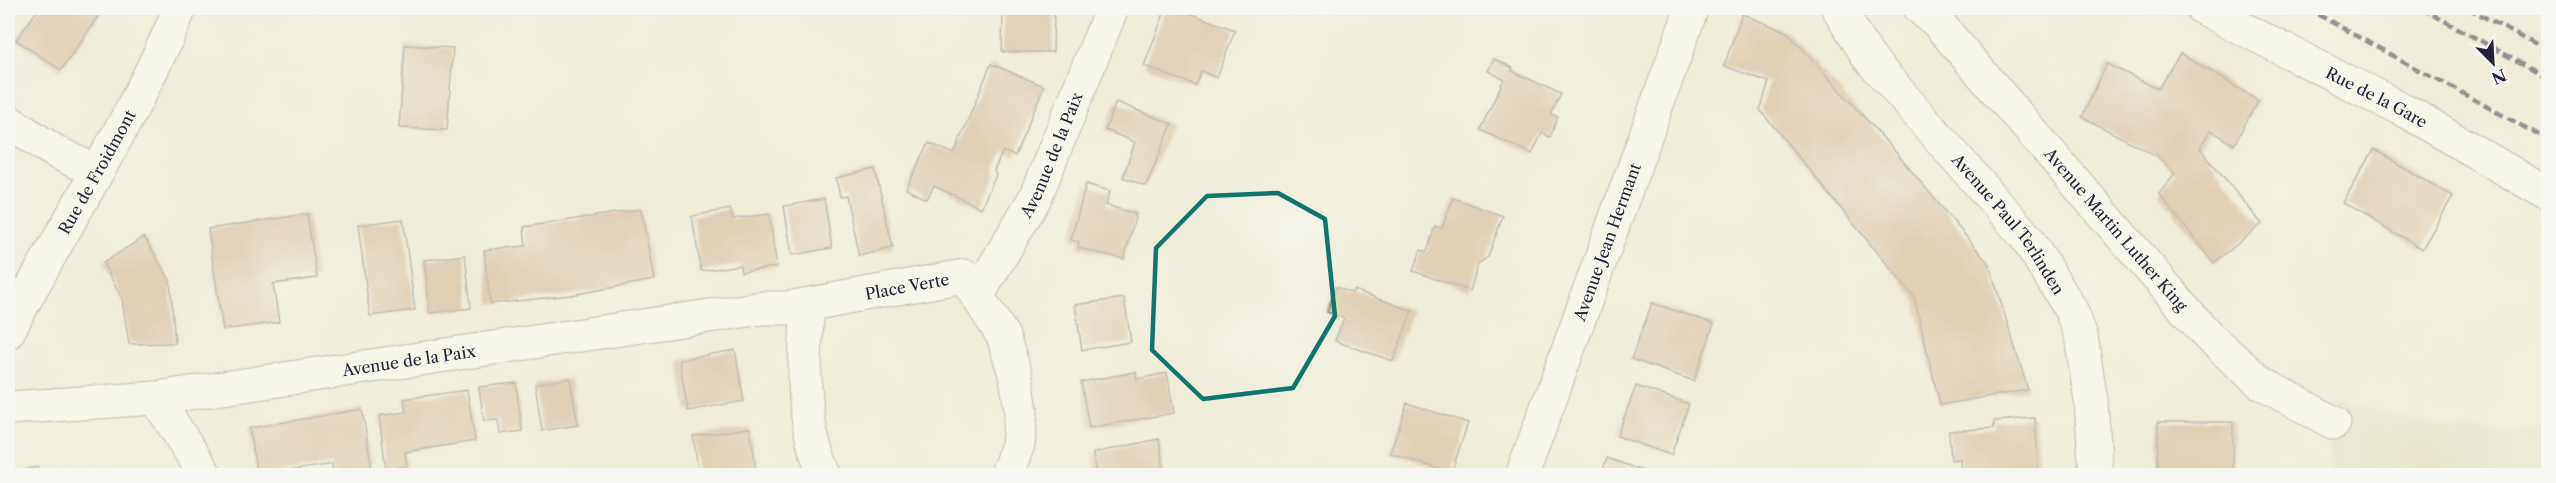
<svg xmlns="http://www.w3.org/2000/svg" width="2556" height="483" viewBox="0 0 2556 483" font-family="'Libre Caslon Text',serif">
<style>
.built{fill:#e0dcbb}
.building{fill:#ccab86}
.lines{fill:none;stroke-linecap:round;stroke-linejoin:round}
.minor-casing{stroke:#88878a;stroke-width:35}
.minor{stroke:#fff;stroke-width:33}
.rail{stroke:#22223b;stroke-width:4.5;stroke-dasharray:9 4.5;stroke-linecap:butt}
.marked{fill:none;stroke:#0f766e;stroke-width:4.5;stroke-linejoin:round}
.labels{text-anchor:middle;stroke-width:5;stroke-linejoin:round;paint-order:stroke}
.street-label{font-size:16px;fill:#22223b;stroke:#f6f6f2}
</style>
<rect width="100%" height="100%" fill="#f6f6f2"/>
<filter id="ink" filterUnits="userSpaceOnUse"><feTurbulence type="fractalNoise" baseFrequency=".0167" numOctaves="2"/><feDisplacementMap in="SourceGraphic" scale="12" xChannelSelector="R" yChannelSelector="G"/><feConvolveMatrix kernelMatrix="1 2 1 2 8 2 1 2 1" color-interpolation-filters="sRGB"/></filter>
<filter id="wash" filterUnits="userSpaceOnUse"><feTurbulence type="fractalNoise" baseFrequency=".008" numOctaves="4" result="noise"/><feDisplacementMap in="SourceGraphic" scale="24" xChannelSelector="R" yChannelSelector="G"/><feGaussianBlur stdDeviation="1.35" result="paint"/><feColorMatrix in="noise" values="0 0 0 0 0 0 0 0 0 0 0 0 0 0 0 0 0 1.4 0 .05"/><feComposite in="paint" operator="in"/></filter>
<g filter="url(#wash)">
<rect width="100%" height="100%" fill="#efecd9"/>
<path class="built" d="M 2340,399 L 2438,427 L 2510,433 L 2548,427 L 2548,475 L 2331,475 L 2329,443 Z"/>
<g id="blocks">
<g class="building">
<path d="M 39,8 L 104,8 L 61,70 L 16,40 Z"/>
<path d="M 1003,8 L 1054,8 L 1053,52 L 1002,52 Z"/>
<path d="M 1166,8 L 1175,8 L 1235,30 L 1217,78 L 1201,71 L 1195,85 L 1144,66 Z"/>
<path d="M 1742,14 L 1787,32 L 1893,149 L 1989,264 L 2028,390 L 1940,405 L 1914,297 L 1760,110 L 1769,82 L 1724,66 Z"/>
<path d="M 405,45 L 453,48 L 447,130 L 399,128 Z"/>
<path d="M 2180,53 L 2258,100 L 2234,145 L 2211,130 L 2200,148 L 2262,224 L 2214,263 L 2159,194 L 2175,173 L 2157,156 L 2082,117 L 2107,64 L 2158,89 Z"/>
<path d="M 1494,59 L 1513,68 L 1512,71 L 1561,94 L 1551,115 L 1558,117 L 1550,137 L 1542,133 L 1532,154 L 1480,130 L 1504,79 L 1488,71 Z"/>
<path d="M 991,64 L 1044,86 L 1015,156 L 1003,151 L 994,171 L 996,175 L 981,208 L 934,186 L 927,199 L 906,189 L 929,143 L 954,154 Z"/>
<path d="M 1116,102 L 1172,124 L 1146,186 L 1123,177 L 1135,142 L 1105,130 Z"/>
<path d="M 2374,150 L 2453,196 L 2422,249 L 2343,203 Z"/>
<path d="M 875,169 L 893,248 L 859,256 L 846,196 L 840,197 L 836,178 Z"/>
<path d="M 1086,184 L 1110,191 L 1106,205 L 1136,214 L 1124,259 L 1078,248 L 1079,242 L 1071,240 Z"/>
<path d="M 1453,198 L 1503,216 L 1488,257 L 1478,264 L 1470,291 L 1413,271 L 1421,250 L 1427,252 L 1435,226 L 1442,228 Z"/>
<path d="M 824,199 L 832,248 L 792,255 L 784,206 Z"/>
<path d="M 641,209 L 654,280 L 571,295 L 490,304 L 484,250 L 526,246 L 524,227 Z"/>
<path d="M 730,209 L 733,219 L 769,214 L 777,267 L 741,272 L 740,265 L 701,271 L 692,216 Z"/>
<path d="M 307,214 L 317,278 L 273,284 L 279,322 L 223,330 L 208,229 Z"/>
<path d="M 403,219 L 415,310 L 370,316 L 358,225 Z"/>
<path d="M 144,237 L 170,280 L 175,343 L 129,344 L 122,299 L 103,263 Z"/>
<path d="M 465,255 L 471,308 L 430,313 L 424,260 Z"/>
<path d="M 1336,287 L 1352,293 L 1354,290 L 1412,311 L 1393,361 L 1335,341 L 1344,318 L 1327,312 Z"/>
<path d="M 1124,298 L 1131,342 L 1082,350 L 1075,305 Z"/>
<path d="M 1652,303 L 1714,324 L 1694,381 L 1631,359 Z"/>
<path d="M 735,350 L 744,401 L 688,411 L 679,360 Z"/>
<path d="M 1136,372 L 1137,379 L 1167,373 L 1174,413 L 1089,428 L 1081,382 Z"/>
<path d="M 570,378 L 578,425 L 542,431 L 535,384 Z"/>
<path d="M 516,383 L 522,431 L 500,434 L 498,420 L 484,421 L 479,387 Z"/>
<path d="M 1636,386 L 1689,404 L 1671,455 L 1617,436 Z"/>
<path d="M 467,390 L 475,441 L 405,452 L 407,466 L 386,469 L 379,416 L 406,412 L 404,399 Z"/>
<path d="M 1407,403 L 1468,423 L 1451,473 L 1390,453 Z"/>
<path d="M 362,409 L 373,476 L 334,476 L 332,464 L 257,476 L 249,428 Z"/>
<path d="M 2035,418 L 2039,476 L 1961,476 L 1960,459 L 1951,460 L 1949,431 L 1994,428 L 1994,421 Z"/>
<path d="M 2158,422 L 2233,422 L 2233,470 L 2158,471 Z"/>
<path d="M 750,428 L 757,476 L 699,476 L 693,436 Z"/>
<path d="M 1159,439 L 1165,476 L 1096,476 L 1093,453 Z"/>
<path d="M 1607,458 L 1654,475 L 1654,476 L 1601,476 Z"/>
<path d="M 38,467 L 40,476 L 8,476 L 8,474 Z"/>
</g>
</g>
</g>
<g filter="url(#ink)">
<use href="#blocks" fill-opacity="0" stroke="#88878a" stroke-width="1.5"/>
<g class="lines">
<g class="minor-casing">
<g id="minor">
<path id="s1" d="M 1838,8 L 1869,58 L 2026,237 L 2071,310 L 2081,336 L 2091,401 L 2096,476"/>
<path id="s2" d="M 1920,8 L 1937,22 L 2209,337 L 2261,383 L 2334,423"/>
<path id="s3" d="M 2202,8 L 2401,109 L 2548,194"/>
<path d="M 8,121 L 54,151 L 97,172"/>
<path id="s4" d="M 977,296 L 1035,198 L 1112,8"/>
<path d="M 808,305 C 804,363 799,422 826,476"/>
<path id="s5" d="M 8,332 C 64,224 133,121 180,8"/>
<path d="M 156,398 L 206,476"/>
<path id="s6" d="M 8,408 L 156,398 L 763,308 L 788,308 L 964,276 L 1003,336 L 1016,377 L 1021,411 L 1018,445 L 1006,476"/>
<path id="s7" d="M 1522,476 L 1692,8"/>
</g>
</g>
<use href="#minor" class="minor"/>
<g class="rail">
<path d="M 2306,8 L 2548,140"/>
<path d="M 2421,8 L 2548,78"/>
<path d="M 2468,8 L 2548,52"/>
</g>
</g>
</g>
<path d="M0 0H2556V483H0ZM 1278,193 L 1325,219 L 1335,316 L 1293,388 L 1203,399 L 1152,350 L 1156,248 L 1207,196 Z" fill="#efecd9" fill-opacity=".55" fill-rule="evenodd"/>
<path class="marked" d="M 1278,193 L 1325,219 L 1335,316 L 1293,388 L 1203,399 L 1152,350 L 1156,248 L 1207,196 Z"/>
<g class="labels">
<g class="street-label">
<text dy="6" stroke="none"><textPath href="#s3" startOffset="196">Rue de la Gare</textPath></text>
<text dy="6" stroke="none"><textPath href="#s4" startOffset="160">Avenue de la Paix</textPath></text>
<text dy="6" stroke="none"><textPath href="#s5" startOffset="183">Rue de Froidmont</textPath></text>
<text dy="6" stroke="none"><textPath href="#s1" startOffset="276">Avenue Paul Terlinden</textPath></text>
<text dy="6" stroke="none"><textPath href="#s2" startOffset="296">Avenue Martin Luther King</textPath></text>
<text dy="6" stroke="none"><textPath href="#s7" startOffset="249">Avenue Jean Hermant</textPath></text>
<text dy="6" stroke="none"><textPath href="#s6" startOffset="908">Place Verte</textPath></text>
<text dy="6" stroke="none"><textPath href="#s6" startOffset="404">Avenue de la Paix</textPath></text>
</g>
</g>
<rect width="2556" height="483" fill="none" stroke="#f6f6f2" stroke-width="30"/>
<g transform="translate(2493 63) rotate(156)" stroke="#f6f6f2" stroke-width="4.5" paint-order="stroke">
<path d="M0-4.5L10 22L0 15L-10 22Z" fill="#22223b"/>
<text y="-9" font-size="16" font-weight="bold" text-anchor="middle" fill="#22223b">N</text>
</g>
</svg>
